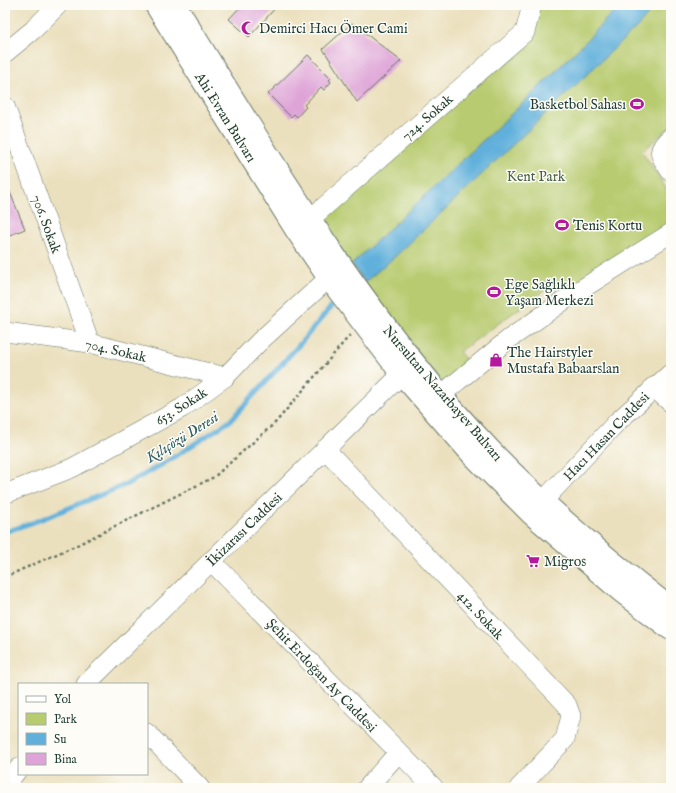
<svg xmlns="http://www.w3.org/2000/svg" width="676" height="793" viewBox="0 0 676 793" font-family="'IM FELL English',serif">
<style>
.green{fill:#b8cb6f;stroke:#6c8452}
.water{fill:#60b0db;stroke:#407688}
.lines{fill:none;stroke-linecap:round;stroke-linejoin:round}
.stream{stroke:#60b0db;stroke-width:5}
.building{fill:#dea3d7}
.street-casing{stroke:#667664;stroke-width:20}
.secondary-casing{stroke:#667664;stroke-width:24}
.path{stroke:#667664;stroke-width:2.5;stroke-dasharray:3 3;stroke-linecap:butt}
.street{stroke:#fff;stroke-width:19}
.secondary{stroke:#fff;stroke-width:22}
.labels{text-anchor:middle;stroke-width:3;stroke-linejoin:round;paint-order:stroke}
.poi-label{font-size:14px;fill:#1f3d34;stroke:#fdfcf7;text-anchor:start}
.street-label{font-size:14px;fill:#1f3d34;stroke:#fdfcf7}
.park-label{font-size:14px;fill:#456043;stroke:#fdfcf7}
.water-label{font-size:15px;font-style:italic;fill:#326066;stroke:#fdfcf7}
</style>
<rect width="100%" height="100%" fill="#fdfcf7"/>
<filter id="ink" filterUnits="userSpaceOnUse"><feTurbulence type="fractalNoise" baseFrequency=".025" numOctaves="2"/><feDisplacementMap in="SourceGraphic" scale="8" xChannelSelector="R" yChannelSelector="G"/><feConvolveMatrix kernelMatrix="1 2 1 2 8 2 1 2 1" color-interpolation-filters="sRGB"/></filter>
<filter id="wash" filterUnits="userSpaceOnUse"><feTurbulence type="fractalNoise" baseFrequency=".012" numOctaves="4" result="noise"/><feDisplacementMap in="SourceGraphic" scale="16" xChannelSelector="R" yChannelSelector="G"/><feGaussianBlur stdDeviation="0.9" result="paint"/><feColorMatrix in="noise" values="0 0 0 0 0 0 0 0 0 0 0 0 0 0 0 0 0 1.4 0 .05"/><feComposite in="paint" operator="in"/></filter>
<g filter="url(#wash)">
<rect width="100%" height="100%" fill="#ebe0be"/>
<path class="green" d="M 541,5 L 671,5 L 671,126 L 642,151 L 671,196 L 671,227 L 562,294 L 553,284 L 459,352 L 468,362 L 445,382 L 440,381 L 319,223 Z"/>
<path class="water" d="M 619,5 L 656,5 L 639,25 L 398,254 L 365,282 L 352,264 L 527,99 L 588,39 Z"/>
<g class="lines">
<path class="stream" d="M 5,532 L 37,521 L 125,485 L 163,464 L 230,421 L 299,345 L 331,307"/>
</g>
<g id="blocks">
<g class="building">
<path d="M 242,5 L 278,5 L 249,37 L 229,19 Z"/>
<path d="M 352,23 L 401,61 L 357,102 L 323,49 Z"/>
<path d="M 308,55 L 331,78 L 329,80 L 331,82 L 324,90 L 321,87 L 304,105 L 306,107 L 297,117 L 294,114 L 291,117 L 268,94 Z"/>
<path d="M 5,180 L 25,229 L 5,237 Z"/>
</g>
</g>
</g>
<g filter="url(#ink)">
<use href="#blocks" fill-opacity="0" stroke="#667664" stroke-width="1"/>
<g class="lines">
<g class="street-casing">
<g id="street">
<path d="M 5,53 L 33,30 L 58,5"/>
<path d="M 5,106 L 90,343"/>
<path d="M 671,137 C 654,151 660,155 671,172"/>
<path d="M 309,220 L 525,32 L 532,5"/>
<path d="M 5,332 L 90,343 L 225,377"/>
<path d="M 653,387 L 671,403"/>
<path d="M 430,404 L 509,339 L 569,297 L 671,233"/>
<path d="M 325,449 L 567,705 L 571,716 L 565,739 L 519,788"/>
<path d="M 5,494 L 72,468 L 182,408 L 225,377 L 259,342 L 329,278"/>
<path d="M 543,501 L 617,422 L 671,373"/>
<path d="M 211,561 L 434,788"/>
<path d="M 86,684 L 402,374"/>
<path d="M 147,733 L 200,788"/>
<path d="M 5,786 L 19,768"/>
<path d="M 367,788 L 398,753"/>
</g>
</g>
<g class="secondary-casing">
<g id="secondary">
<path d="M 156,5 L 295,228 L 329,278 L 402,374 L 473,455 L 532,514 L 621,591 L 671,629"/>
<path d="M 175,5 C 271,160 363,317 490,450 C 545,508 608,560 671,609"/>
</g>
</g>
<path class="path" d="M 5,577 L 77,545 L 214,477 L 276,422 L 350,335"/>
<use href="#street" class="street"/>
<use href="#secondary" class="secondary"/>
</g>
</g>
<defs>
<g id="mosque-bare" transform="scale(1.08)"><path d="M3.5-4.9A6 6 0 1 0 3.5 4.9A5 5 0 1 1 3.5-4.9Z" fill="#b5179e" stroke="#fdfcf7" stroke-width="2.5" paint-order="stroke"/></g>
<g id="stadium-bare" transform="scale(1.08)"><path d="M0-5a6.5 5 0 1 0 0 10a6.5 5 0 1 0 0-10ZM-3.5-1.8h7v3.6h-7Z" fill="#b5179e" stroke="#fdfcf7" stroke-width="2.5" paint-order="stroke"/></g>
<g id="shop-bare" transform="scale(1.08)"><path d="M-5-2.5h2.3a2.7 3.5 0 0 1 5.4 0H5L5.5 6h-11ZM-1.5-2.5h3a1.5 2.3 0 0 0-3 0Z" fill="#b5179e" stroke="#fdfcf7" stroke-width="2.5" paint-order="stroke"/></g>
<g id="supermarket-bare" transform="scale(1.08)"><path d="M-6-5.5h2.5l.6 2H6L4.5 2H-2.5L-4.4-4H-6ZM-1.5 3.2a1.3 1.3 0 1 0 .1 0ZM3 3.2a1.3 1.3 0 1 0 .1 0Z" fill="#b5179e" stroke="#fdfcf7" stroke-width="2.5" paint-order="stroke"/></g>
</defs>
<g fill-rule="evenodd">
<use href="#mosque-bare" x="248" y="28"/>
<use href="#stadium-bare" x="637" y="104"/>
<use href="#stadium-bare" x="562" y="225"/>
<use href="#stadium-bare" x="494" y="292"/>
<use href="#shop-bare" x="496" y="360"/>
<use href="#supermarket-bare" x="533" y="561"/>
</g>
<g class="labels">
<g class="poi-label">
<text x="259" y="33">Demirci Hacı Ömer Cami</text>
<text x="626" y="109" text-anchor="end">Basketbol Sahası</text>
<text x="573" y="230">Tenis Kortu</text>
<text x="505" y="289">Ege Sağlıklı<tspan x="505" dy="16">Yaşam Merkezi</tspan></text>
<text x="507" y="357">The Hairstyler<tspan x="507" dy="16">Mustafa Babaarslan</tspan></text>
<text x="544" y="566">Migros</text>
</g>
<g class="street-label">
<text transform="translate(226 117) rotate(58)" y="5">Ahi Evran Bulvarı</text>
<text transform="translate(427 117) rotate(-41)" y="5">724. Sokak</text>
<text transform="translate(47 224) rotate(70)" y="5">706. Sokak</text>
<text transform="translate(116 350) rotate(13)" y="5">704. Sokak</text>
<text transform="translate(443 393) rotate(49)" y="5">Nursultan Nazarbayev Bulvarı</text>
<text transform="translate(181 406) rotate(-32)" y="5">653. Sokak</text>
<text transform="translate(606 436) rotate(-46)" y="5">Hacı Hasan Caddesi</text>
<text transform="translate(244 529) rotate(-44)" y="5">İkizarası Caddesi</text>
<text transform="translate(481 615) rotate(47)" y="5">412. Sokak</text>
<text transform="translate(322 675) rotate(46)" y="5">Şehit Erdoğan Ay Caddesi</text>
</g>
<g class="park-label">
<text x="536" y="181">Kent Park</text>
</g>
<g class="water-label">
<text transform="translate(182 437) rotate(-32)" y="5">Kılıçözü Deresi</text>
</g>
</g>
<rect width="676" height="793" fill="none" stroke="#fdfcf7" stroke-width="20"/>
<rect x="18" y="683" width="130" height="92" fill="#fdfcf7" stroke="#a4b0a9"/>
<rect x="26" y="696" width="20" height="6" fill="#ffffff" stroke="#a4b0a9"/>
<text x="54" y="703" font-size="12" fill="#1f3d34">Yol</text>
<rect x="26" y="713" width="20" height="12" fill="#b8cb6f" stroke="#a4b0a9"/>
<text x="54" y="723" font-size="12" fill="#1f3d34">Park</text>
<rect x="26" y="733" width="20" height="12" fill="#60b0db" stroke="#a4b0a9"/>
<text x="54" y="743" font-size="12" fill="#1f3d34">Su</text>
<rect x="26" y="753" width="20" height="12" fill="#dea3d7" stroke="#a4b0a9"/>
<text x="54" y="763" font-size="12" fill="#1f3d34">Bina</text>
</svg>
